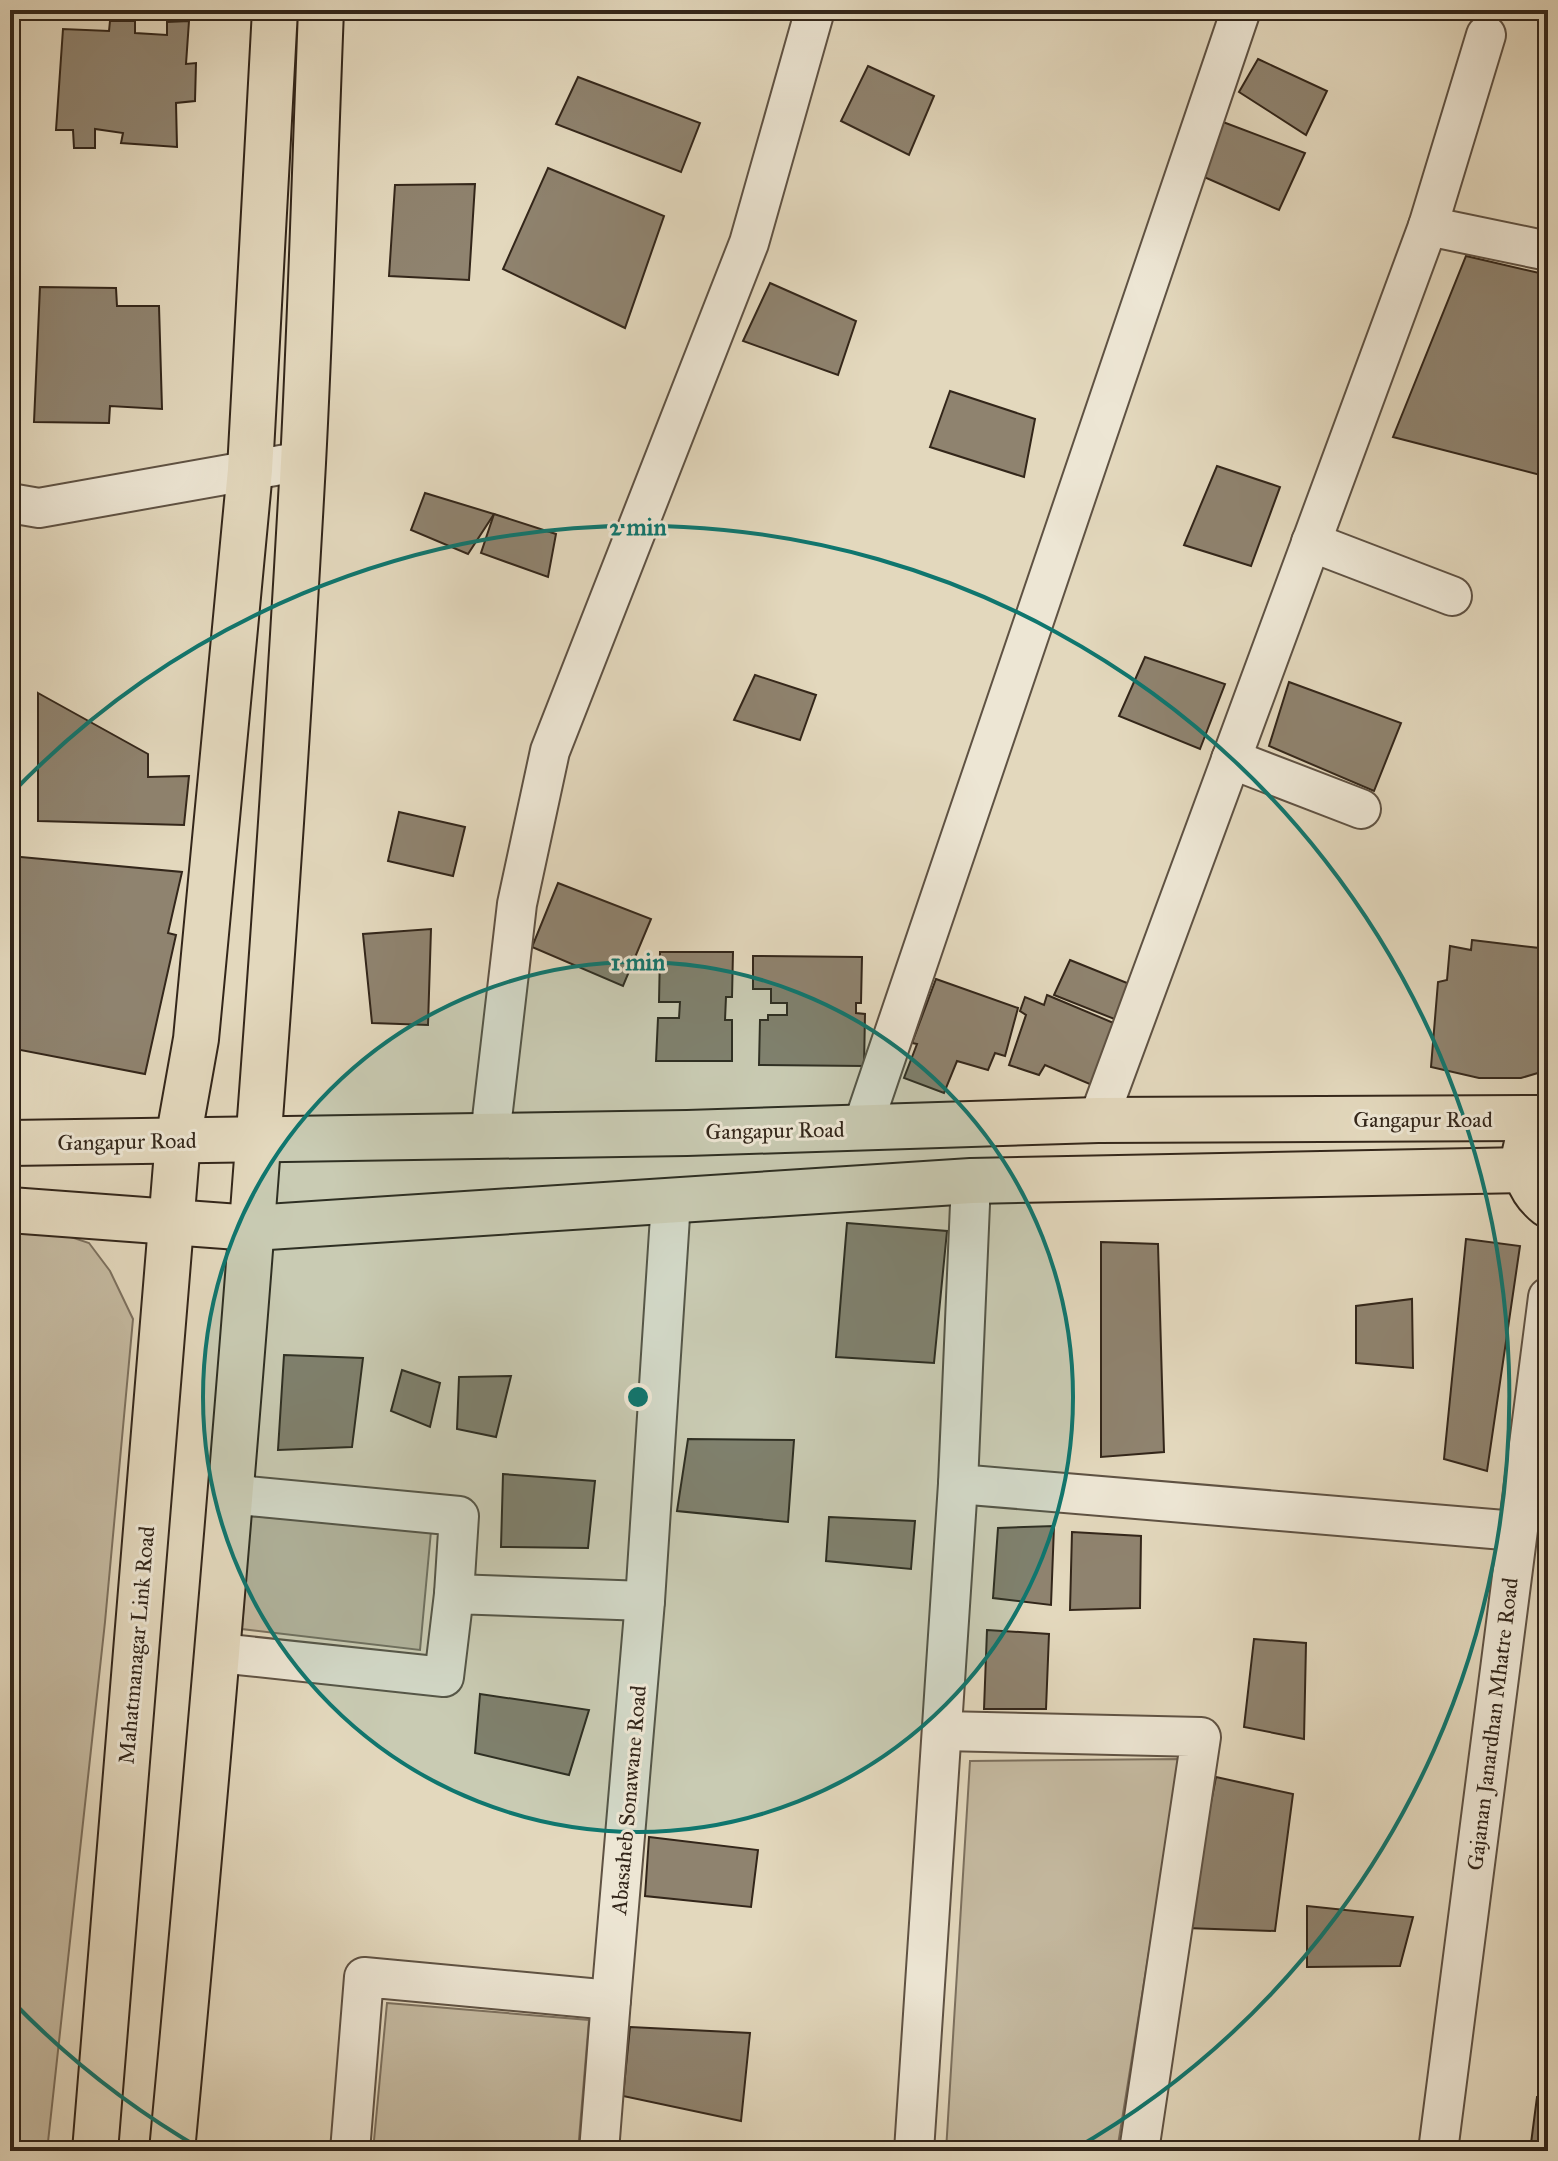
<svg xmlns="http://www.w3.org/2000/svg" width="1558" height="2161" viewBox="0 0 1558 2161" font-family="'IM FELL Great Primer',serif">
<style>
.green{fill:#c5baa1;stroke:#7c705e;stroke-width:2}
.building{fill:#8f836f;stroke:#33261a;stroke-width:2}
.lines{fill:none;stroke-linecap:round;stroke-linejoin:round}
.minor-casing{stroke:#5f5243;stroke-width:42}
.major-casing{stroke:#33261a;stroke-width:48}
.minor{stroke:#ede6d4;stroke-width:38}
.major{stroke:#e3d8bd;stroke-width:44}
.ring{fill:none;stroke:#0f766e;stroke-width:4}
.labels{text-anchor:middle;stroke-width:6;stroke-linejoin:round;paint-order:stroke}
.street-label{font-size:22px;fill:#33261a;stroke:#ede6d4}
.centre{fill:#0f766e;stroke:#ede6d4;stroke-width:4}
.ring-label{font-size:24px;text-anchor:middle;font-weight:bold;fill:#0f766e;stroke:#ede6d4;stroke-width:6;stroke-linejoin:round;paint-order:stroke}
</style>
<rect width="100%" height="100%" fill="#e3d8bd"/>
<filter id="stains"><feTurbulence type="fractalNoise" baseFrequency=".0025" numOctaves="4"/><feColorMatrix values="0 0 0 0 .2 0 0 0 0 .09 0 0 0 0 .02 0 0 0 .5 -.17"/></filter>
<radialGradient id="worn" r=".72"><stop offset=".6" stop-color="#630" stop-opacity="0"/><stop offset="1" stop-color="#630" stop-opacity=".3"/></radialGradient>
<g class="green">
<path d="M 10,1229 L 50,1230 L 89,1243 L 110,1271 L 133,1319 L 105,1622 L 47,2151 L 10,2151 Z"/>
<path d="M 250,1516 L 431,1531 L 420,1650 L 242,1629 Z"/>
<path d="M 1180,1759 L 1117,2151 L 946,2151 L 970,1761 Z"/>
<path d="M 387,2003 L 589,2020 L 578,2151 L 373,2151 Z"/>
</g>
<g class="building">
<path d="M 110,21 L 135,21 L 135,33 L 167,35 L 167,22 L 189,21 L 186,64 L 196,63 L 195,101 L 176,103 L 177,147 L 121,143 L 123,133 L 95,129 L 95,148 L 74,148 L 73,130 L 56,130 L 63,29 L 109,31 Z"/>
<path d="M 1258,59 L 1327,91 L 1306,135 L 1239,92 Z"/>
<path d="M 868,66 L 934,96 L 909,155 L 841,121 Z"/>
<path d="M 578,77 L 700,123 L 681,172 L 556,124 Z"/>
<path d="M 1223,122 L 1305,153 L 1279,210 L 1204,177 Z"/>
<path d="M 548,168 L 664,216 L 625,328 L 503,269 Z"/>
<path d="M 475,184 L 469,280 L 389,276 L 395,185 Z"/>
<path d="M 1466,256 L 1548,275 L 1548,477 L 1393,437 Z"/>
<path d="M 770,283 L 856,321 L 838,375 L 743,341 Z"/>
<path d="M 40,287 L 116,288 L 117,306 L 159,306 L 162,409 L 110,406 L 109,423 L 34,422 Z"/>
<path d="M 950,391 L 1035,419 L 1024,477 L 930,447 Z"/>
<path d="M 1217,466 L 1280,487 L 1251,566 L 1184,545 Z"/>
<path d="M 425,493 L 494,514 L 468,554 L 411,530 Z"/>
<path d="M 494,514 L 556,534 L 548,577 L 481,553 Z"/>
<path d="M 1145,657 L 1225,684 L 1200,749 L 1119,716 Z"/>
<path d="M 755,675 L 816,695 L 800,740 L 734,720 Z"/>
<path d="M 1289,682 L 1401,723 L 1374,791 L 1269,746 Z"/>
<path d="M 38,693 L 148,754 L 148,777 L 189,776 L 184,825 L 38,821 Z"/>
<path d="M 399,812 L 465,827 L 453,876 L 388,861 Z"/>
<path d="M 10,856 L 182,872 L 168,933 L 176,935 L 145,1074 L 10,1048 Z"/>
<path d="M 558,883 L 651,919 L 623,986 L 532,947 Z"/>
<path d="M 431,929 L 428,1025 L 372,1023 L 363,934 Z"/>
<path d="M 1472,940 L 1548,949 L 1548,1070 L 1521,1078 L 1479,1078 L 1431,1067 L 1438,982 L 1447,980 L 1450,946 L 1471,950 Z"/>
<path d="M 660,952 L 733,952 L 732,997 L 726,997 L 725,1020 L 732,1020 L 732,1061 L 656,1061 L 658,1018 L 679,1018 L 680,1002 L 659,1002 Z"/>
<path d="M 753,956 L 862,957 L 861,1003 L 856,1003 L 856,1013 L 865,1014 L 864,1066 L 759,1065 L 760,1020 L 768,1020 L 768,1015 L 787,1015 L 787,1003 L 771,1003 L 771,989 L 753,989 Z"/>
<path d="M 1070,960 L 1142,989 L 1127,1024 L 1054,995 Z"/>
<path d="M 936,979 L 1018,1008 L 1005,1056 L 995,1053 L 988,1070 L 957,1061 L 944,1093 L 904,1078 L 917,1044 L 912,1043 Z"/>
<path d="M 1047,995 L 1116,1024 L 1092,1085 L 1045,1065 L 1039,1075 L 1009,1065 L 1026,1015 L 1020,1011 L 1025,997 L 1044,1005 Z"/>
<path d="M 847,1223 L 947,1231 L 934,1363 L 836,1357 Z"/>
<path d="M 1466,1239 L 1520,1246 L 1487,1471 L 1444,1459 Z"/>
<path d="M 1101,1242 L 1158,1244 L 1164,1452 L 1101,1457 Z"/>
<path d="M 1412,1299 L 1413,1368 L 1356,1363 L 1356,1306 Z"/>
<path d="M 284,1355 L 363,1358 L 352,1447 L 278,1450 Z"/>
<path d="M 402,1370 L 440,1383 L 430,1427 L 391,1411 Z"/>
<path d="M 511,1376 L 496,1437 L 457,1429 L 459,1377 Z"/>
<path d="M 688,1439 L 794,1440 L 788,1522 L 677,1511 Z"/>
<path d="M 503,1474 L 595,1481 L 588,1548 L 501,1547 Z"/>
<path d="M 829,1517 L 915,1521 L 911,1569 L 826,1561 Z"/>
<path d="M 1054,1526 L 1051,1605 L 993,1598 L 998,1528 Z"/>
<path d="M 1072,1532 L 1141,1536 L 1140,1608 L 1070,1610 Z"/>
<path d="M 987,1630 L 1049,1634 L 1046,1709 L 984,1709 Z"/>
<path d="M 1254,1639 L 1306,1643 L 1304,1739 L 1244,1727 Z"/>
<path d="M 480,1694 L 589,1710 L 569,1775 L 475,1753 Z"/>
<path d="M 1216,1777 L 1293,1794 L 1275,1931 L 1186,1928 Z"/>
<path d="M 649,1837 L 758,1850 L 751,1907 L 645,1896 Z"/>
<path d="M 1307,1906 L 1413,1917 L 1400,1966 L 1307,1967 Z"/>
<path d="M 630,2027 L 750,2033 L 741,2121 L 623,2096 Z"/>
<path d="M 1537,2097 L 1548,2098 L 1548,2151 L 1530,2151 Z"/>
</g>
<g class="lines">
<g class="minor-casing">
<g id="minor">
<path d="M 1428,226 L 1548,251"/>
<path d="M 10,503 L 39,508 L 303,461"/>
<path d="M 1311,542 L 1452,596"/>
<path d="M 1231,759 L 1361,809"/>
<path d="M 1098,1120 L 1428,226 L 1486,35"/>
<path d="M 862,1128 L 1241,10"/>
<path d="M 490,1136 L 517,904 L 550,751 L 749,243 L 815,10"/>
<path d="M 958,1484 L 1516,1531"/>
<path d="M 228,1494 L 459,1516 L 454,1594"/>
<path d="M 219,1653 L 444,1677 L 454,1594 L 645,1601"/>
<path d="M 943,1731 L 1201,1737 L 1139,2151"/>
<path d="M 350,2151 L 364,1977 L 611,2000 L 645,1601 L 671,1201"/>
<path d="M 599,2151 L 611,2000"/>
<path d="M 914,2151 L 958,1484 L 971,1181"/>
<path d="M 1438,2151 L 1548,1297"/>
</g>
</g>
<g class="major-casing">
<g id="major">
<path d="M 10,1143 L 687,1133 L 1098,1120 L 1541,1118"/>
<path d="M 1527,1143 C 1520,1166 1529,1190 1548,1205"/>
<path d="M 10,1210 L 252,1228 L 971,1181 L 1525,1170"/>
<path d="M 95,2151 L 178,1140 L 196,1039 L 250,470 L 275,10"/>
<path d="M 172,2151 C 225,1589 272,1026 303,463 C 311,312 315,161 321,10"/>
</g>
</g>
<use href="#minor" class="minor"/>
<use href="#major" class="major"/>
</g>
<circle cx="638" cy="1397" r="435" fill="#0f766e" fill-opacity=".12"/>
<g class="ring">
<circle cx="638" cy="1397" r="435"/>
<path d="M203 2150A870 870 0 0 1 12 2001M12 793A870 870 0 1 1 1073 2150"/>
</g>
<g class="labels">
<g class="street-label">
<text x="1423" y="1127">Gangapur Road</text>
<text transform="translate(775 1130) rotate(-1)" y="8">Gangapur Road</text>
<text transform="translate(127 1141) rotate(-1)" y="8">Gangapur Road</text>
<text transform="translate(136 1645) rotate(-85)" y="8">Mahatmanagar Link Road</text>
<text transform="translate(1492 1724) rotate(-83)" y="8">Gajanan Janardhan Mhatre Road</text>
<text transform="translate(628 1800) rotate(-85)" y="8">Abasaheb Sonawane Road</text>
</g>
</g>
<circle cx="638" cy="1397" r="12" class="centre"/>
<g class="ring-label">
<text x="638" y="535">2 min</text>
<text x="638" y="970">1 min</text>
</g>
<rect width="1558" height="2161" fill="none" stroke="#e3d8bd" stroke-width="40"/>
<rect x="12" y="12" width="1534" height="2137" fill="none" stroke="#33261a" stroke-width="4"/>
<rect x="20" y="20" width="1518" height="2121" fill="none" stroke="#33261a" stroke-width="2"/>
<rect width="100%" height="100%" filter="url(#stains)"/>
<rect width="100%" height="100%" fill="url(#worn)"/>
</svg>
